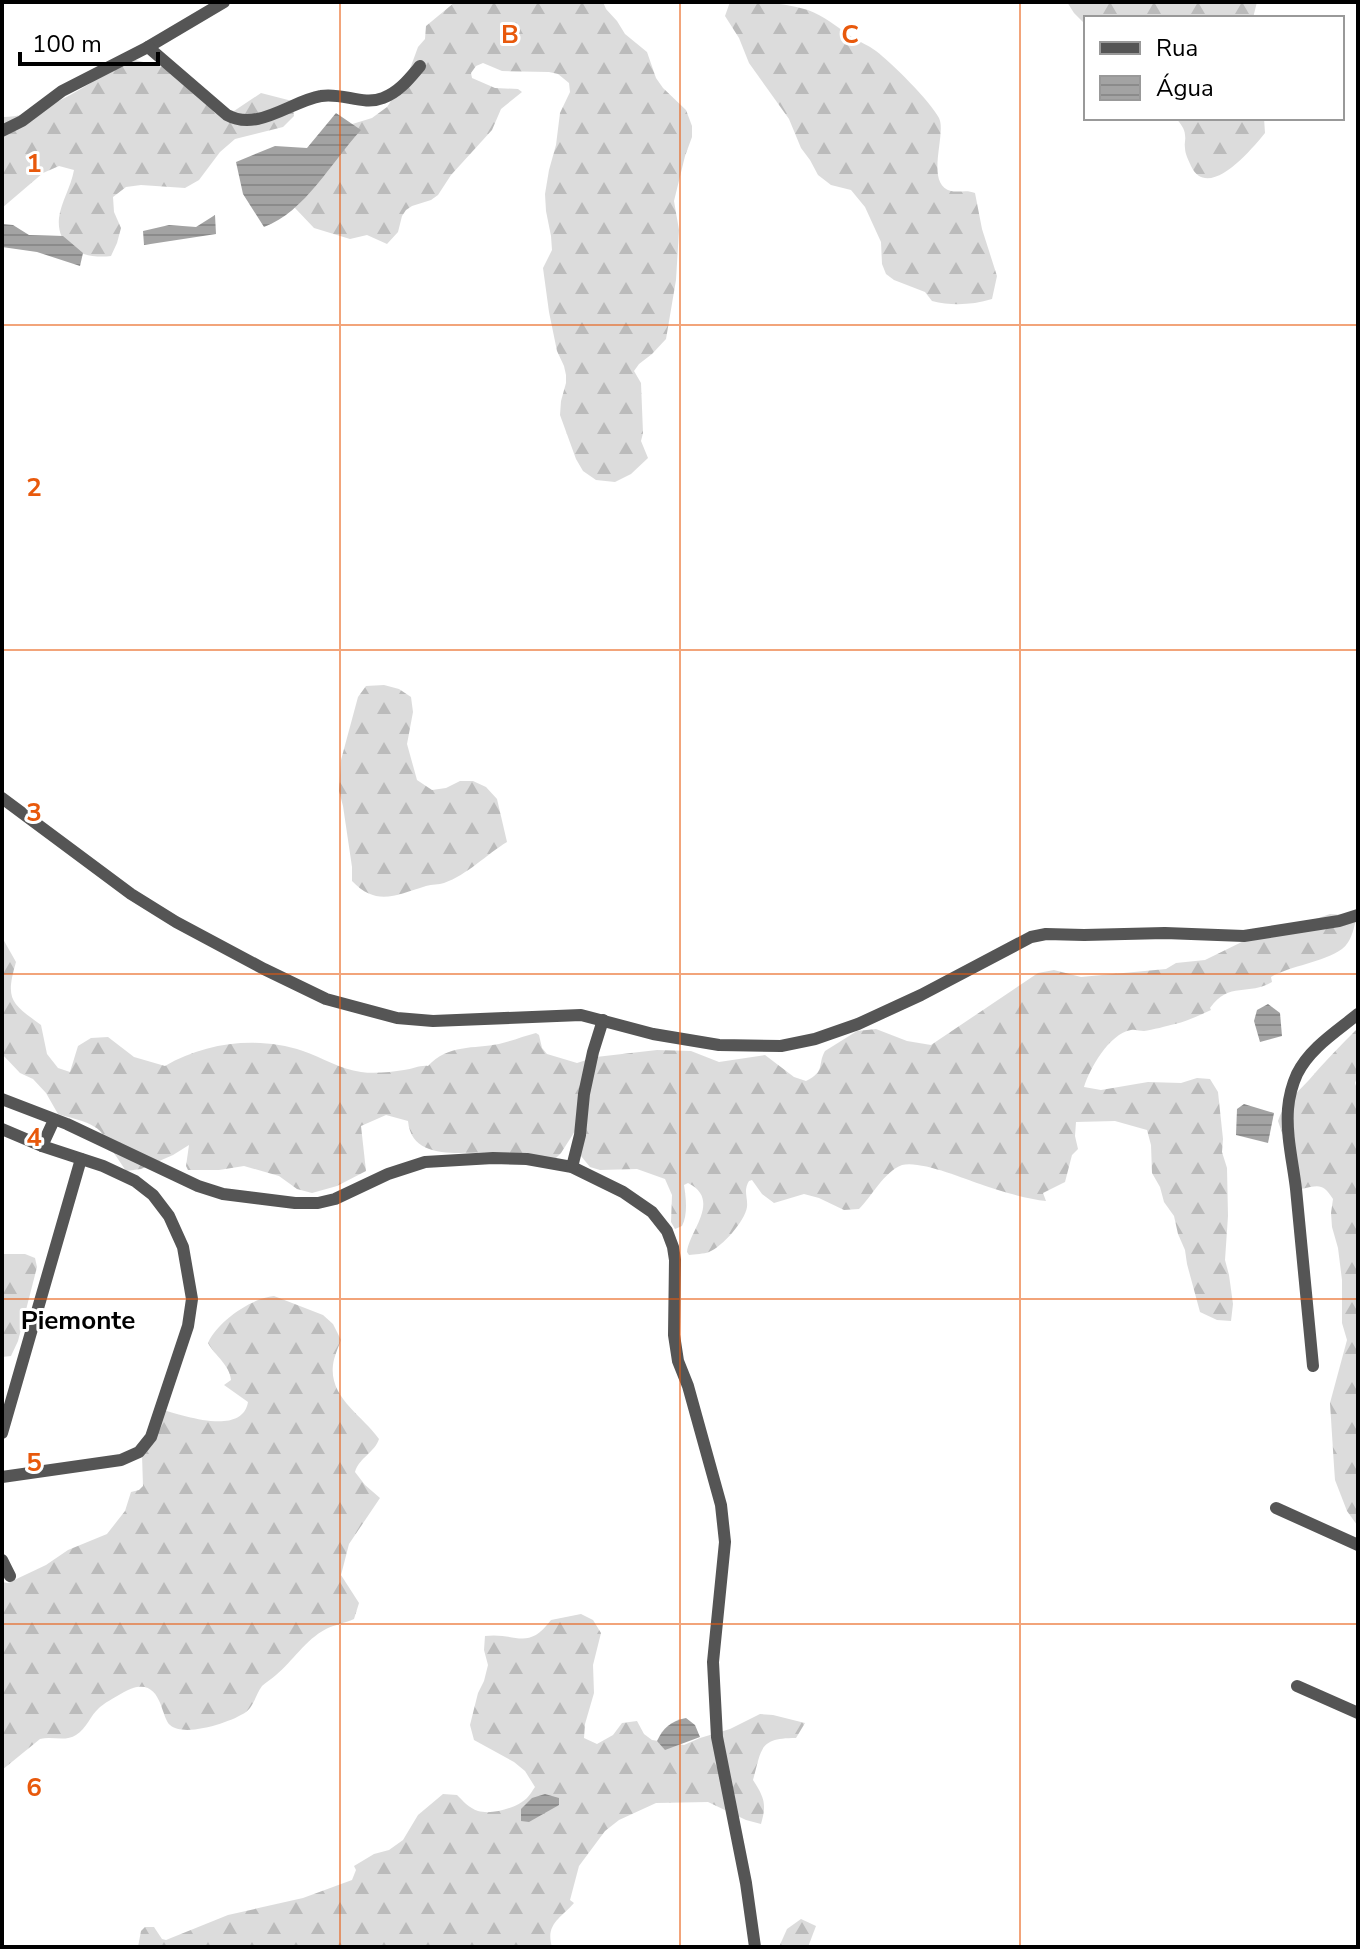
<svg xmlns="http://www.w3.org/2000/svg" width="1360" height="1949" viewBox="0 0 1360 1949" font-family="'Nunito Sans',sans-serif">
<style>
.forest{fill:url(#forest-firs)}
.water{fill:url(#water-rules)}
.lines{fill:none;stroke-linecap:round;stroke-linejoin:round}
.minor{stroke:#555;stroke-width:12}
.grid{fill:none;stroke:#e8590c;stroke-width:2;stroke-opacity:0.55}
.labels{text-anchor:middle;stroke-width:6;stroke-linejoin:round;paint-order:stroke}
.neighbourhood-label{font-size:26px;font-weight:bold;fill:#000;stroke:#fff}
.grid-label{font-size:26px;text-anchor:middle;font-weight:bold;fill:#e8590c;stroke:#fff;stroke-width:6;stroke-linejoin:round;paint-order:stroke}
</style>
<defs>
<pattern id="forest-firs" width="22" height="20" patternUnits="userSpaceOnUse" patternTransform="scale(2)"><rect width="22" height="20" fill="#dcdcdc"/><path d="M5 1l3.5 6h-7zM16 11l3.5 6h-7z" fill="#bbb"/></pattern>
<pattern id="water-rules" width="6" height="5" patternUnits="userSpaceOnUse" patternTransform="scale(2)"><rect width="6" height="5" fill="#a3a3a3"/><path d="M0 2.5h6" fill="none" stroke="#8b8b8b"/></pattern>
</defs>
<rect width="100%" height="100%" fill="#fff"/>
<g class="forest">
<path d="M 455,2 L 603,2 L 606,9 L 617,21 L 625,34 L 647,52 L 656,78 L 663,88 L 686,110 L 692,126 L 692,137 L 685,156 L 674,201 L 679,230 L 676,280 L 666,339 L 652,354 L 639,364 L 634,371 L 641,383 L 643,433 L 641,441 L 648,458 L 631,474 L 615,482 L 596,480 L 583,471 L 576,459 L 560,415 L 561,401 L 566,383 L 566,375 L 564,366 L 557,351 L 549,312 L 543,268 L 552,250 L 551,236 L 546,211 L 545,194 L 549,170 L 556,145 L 560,113 L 570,92 L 569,83 L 558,74 L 549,72 L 502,71 L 483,63 L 476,66 L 471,73 L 472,78 L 495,88 L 518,89 L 522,92 L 501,109 L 492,130 L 451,175 L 438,195 L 431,200 L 412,206 L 406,210 L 402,216 L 398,232 L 387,244 L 367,235 L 350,239 L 314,228 L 295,208 L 290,197 L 336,129 L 372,118 L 387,107 L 407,77 L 418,47 L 425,39 L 426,26 Z"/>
<path d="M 730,2 C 757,2 782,2 808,10 C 824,16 836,26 850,36 C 858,41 868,45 876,51 C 892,63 930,101 939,118 C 947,134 924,184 951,191 C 959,193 966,189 975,193 L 982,229 L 997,276 L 992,299 C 972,305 952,306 932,301 L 925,292 L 894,280 L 886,274 L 882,264 L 881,242 L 865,207 L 851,190 L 831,185 L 818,175 L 810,160 L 801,148 L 789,119 L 749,63 L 739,38 L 725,16 Z"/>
<path d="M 1067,2 L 1257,2 L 1253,18 L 1086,18 L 1086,25 L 1074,13 Z"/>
<path d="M 132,59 L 166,68 L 218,107 L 234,111 L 261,93 L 292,101 L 294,116 L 283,127 L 235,139 L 220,152 L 199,180 L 185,188 L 141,185 L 126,187 L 113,197 L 114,212 L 121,228 L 117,243 L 111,256 C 86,259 56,250 59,218 C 61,202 71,187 74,170 L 59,166 L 43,173 L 2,208 L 2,117 C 28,118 67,98 89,84 C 103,74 115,64 132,59 Z"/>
<path d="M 1176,118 L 1264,118 L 1265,133 C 1252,149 1208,202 1191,166 C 1189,161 1185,154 1185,148 C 1184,144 1186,139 1185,135 C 1185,129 1180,123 1176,118 Z"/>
<path d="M 384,685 L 399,689 L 411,697 L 413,712 L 407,744 L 417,780 L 432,790 L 446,788 L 460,781 L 473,781 L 486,787 L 497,799 L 507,842 C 487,854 467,875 444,883 C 439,885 432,884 426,886 C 396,895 377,907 352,881 L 352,867 L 343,806 L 339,791 L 341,760 L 358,697 L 366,686 Z"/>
<path d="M 1330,914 L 1344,915 L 1356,920 C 1353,931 1351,942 1342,949 C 1322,963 1292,965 1271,977 L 1272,982 C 1249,996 1229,981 1210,1008 L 1211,1010 C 1200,1015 1188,1021 1175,1024 C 1167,1026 1152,1030 1144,1031 C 1139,1031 1135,1029 1131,1030 C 1109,1034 1090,1068 1084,1087 L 1101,1090 L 1148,1082 L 1181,1083 L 1197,1078 L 1210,1079 L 1218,1092 L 1223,1139 L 1222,1152 L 1227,1168 L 1228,1216 L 1225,1260 L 1229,1275 L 1233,1304 L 1231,1321 L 1217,1320 L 1200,1312 L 1187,1264 L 1185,1250 L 1178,1234 L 1174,1216 L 1164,1202 L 1160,1187 L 1152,1173 L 1151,1145 L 1147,1130 L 1115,1121 L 1076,1122 L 1075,1136 L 1078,1149 L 1072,1155 L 1065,1182 L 1043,1193 L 1046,1201 C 1027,1199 999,1191 980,1184 C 963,1178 919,1160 902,1165 C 884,1172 872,1196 859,1209 L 844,1210 L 819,1198 L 804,1194 L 774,1203 L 762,1194 L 752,1180 L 749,1181 C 743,1191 748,1197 747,1207 C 745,1221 722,1247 709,1252 C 704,1254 695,1254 689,1255 L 687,1252 C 689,1231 722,1200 688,1183 L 684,1185 C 686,1198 688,1214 682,1226 L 675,1229 L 671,1222 L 672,1195 L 665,1179 L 637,1169 L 600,1170 L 590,1167 L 581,1156 L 577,1128 L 561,1153 L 552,1162 C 533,1159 514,1155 495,1153 C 466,1150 412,1164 408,1121 L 386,1115 L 361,1126 L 366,1171 L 337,1186 L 312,1193 L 297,1189 L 279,1176 L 244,1166 L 219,1170 L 188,1170 L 186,1166 L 189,1145 L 173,1155 L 141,1169 L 126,1171 L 114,1153 L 108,1150 C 107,1123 79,1121 58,1114 L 46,1093 L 33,1079 L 20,1073 L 2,1054 L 3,939 L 16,962 C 5,1000 11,1003 41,1025 L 47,1054 L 58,1068 L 70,1072 L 78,1046 L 91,1038 L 108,1037 L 134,1057 L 165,1066 C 206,1042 258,1036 303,1051 C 323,1058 340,1069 361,1072 C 375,1074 391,1072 404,1070 C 413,1069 420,1065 428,1066 C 448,1044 474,1049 499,1044 C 512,1041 524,1036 536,1033 L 539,1035 L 542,1048 L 547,1054 L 577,1063 L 596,1057 L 657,1050 L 691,1051 L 719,1062 L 765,1055 L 794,1077 L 806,1081 C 826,1071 817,1065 825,1051 L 857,1031 L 876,1029 L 907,1041 L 931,1045 L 1038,973 L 1054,970 L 1081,977 L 1166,969 L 1176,963 L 1205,960 L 1254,936 L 1299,925 Z"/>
<path d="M 1358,1028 L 1358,1074 L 1355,1083 L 1358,1092 L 1357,1525 L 1347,1511 L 1335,1480 L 1334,1466 L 1330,1403 L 1347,1340 L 1342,1323 L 1342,1280 L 1338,1248 L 1332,1227 L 1331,1213 L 1333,1199 C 1323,1183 1319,1185 1301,1189 L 1278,1121 C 1283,1104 1297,1093 1309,1080 C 1324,1062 1341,1045 1358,1028 Z"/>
<path d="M 2,1254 L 25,1254 L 35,1258 L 37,1267 L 18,1341 L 11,1356 L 2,1357 Z"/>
<path d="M 274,1296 L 323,1315 L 333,1324 L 341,1340 C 338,1348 334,1357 333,1365 C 329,1398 363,1416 379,1439 C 375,1452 359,1458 355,1472 L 365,1485 L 380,1498 L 349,1544 L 341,1575 L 359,1603 L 354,1619 C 345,1623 334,1625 326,1629 C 305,1640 293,1661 276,1675 C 272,1679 266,1682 262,1686 C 256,1694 254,1706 246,1712 C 232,1722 184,1738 170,1725 C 161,1717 162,1683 137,1687 C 131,1687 104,1703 99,1708 C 90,1716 87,1728 76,1735 C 66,1742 52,1736 40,1739 L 2,1770 L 2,1582 L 8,1583 L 46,1565 L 68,1550 L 107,1534 L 125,1511 L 131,1492 L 139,1490 L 143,1486 L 142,1455 L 160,1409 C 182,1415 242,1437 248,1402 L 224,1385 L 231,1380 C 230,1365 215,1356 208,1343 C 217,1322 251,1298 274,1296 Z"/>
<path d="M 581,1614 L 593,1620 L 601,1633 L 593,1665 L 594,1693 L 585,1724 L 584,1738 L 597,1744 L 613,1735 L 622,1723 L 637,1721 L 644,1734 L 652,1740 L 684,1745 L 700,1738 L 730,1729 L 760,1714 L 773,1715 L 805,1723 L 796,1738 C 759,1738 762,1748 753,1780 C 764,1797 767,1804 761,1824 L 746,1820 L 708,1802 L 656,1803 L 619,1820 L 605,1831 L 579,1866 L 570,1900 L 574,1903 C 561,1918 545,1924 552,1947 L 138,1947 L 141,1931 L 145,1927 L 154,1927 L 162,1939 L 166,1940 L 228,1915 L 303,1898 L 352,1880 L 356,1870 L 354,1866 L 374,1854 L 389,1850 L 403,1840 L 418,1815 L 443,1794 L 457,1795 C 463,1801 469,1808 478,1811 C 492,1815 517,1808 527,1798 C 530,1795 532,1791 535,1787 L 525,1771 L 514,1762 L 474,1740 L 470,1725 L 478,1693 L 484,1681 L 488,1665 L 484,1650 L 485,1636 C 516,1632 527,1652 551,1620 Z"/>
<path d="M 801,1919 L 816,1926 L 808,1947 L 779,1947 L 787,1929 Z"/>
</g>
<g class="water">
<path d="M 336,113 L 361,130 C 332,161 305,212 264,227 L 243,194 L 236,162 L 275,146 L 307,148 Z"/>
<path d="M 215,215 L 216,234 L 144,245 L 143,231 L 169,225 L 196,227 Z"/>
<path d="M 2,224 L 13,225 L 29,235 L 63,236 L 83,253 L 80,266 L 37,252 L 2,247 Z"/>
<path d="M 1268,1004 L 1280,1013 L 1282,1036 L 1260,1042 L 1254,1021 L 1257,1010 Z"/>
<path d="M 1244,1104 L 1274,1113 L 1268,1143 L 1236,1135 L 1237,1109 Z"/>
<path d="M 686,1718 L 695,1725 L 700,1737 L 665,1750 L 657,1741 C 663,1728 671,1721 686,1718 Z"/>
<path d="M 545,1794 L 559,1798 L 559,1805 L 529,1822 L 521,1821 L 521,1809 L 532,1798 Z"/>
</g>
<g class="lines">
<g class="minor">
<path d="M 148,47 L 224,2"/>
<path d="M 2,131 L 22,121 L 62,91 L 148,47 L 227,115 C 258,132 291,101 321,96 C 342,92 363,106 383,98 C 399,92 409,79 420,66"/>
<path d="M 2,798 L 131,894 L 176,922 L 264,969 L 326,999 L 397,1018 L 433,1021 L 581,1015 L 653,1034 L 719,1045 L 781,1046 L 815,1039 L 858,1024 L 921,995 L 1031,937 L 1046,934 L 1084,935 L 1165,933 L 1244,936 L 1339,921 L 1358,915"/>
<path d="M 2,1099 L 67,1124 L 198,1186 L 223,1194 L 295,1203 L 318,1203 L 335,1199 L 388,1174 L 425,1162 L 493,1158 L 527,1159 L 572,1167 L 623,1192 L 652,1212 L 667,1231 L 673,1247 L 675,1260 L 674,1335 L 678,1361 L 688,1386 L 721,1505 L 725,1542 L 713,1662 L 717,1737 L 746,1883 L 755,1947"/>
<path d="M 2,1129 L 42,1146 L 103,1166 L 135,1181 L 153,1195 L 169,1216 L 183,1247 L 192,1299 L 188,1326 L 151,1437 L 139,1452 L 121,1460 L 2,1477"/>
<path d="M 42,1146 L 54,1120"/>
<path d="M 572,1167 L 580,1135 L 584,1094 L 593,1052 L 603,1020"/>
<path d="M 1313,1366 C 1307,1307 1302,1248 1296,1189 C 1293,1163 1286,1136 1288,1109 C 1289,1097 1292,1085 1297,1074 C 1310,1048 1336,1032 1358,1014"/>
<path d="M 2,1433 L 81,1159"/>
<path d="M 1276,1508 L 1358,1545"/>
<path d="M 2,1560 L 10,1576"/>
<path d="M 1297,1686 L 1358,1713"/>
</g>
</g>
<path class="grid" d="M 340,2 L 340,1947M 680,2 L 680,1947M 1020,2 L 1020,1947M 2,325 L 1358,325M 2,650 L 1358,650M 2,974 L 1358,974M 2,1299 L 1358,1299M 2,1624 L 1358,1624"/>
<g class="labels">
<g class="neighbourhood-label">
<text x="78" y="1329">Piemonte</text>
</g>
</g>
<g class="grid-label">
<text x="510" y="43">B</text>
<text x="850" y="43">C</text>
<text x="34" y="172">1</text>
<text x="34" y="496">2</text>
<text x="34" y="821">3</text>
<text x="34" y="1146">4</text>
<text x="34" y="1471">5</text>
<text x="34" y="1796">6</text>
</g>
<rect width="1360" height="1949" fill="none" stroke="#000000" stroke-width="8"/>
<rect x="1084" y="16" width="260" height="104" fill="#ffffff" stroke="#999999" stroke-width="2"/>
<rect x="1100" y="42" width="40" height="12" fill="#555555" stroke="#999999" stroke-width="2"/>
<text x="1156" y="56" font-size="24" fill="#000000">Rua</text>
<rect x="1100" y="76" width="40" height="24" fill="url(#water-rules)" stroke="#999999" stroke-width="2"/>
<text x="1156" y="96" font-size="24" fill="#000000">Água</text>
<path d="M20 52v12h138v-12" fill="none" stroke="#000000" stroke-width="4"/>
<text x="32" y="52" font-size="24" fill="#000000" stroke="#ffffff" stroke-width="6" paint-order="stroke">100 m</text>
</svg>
